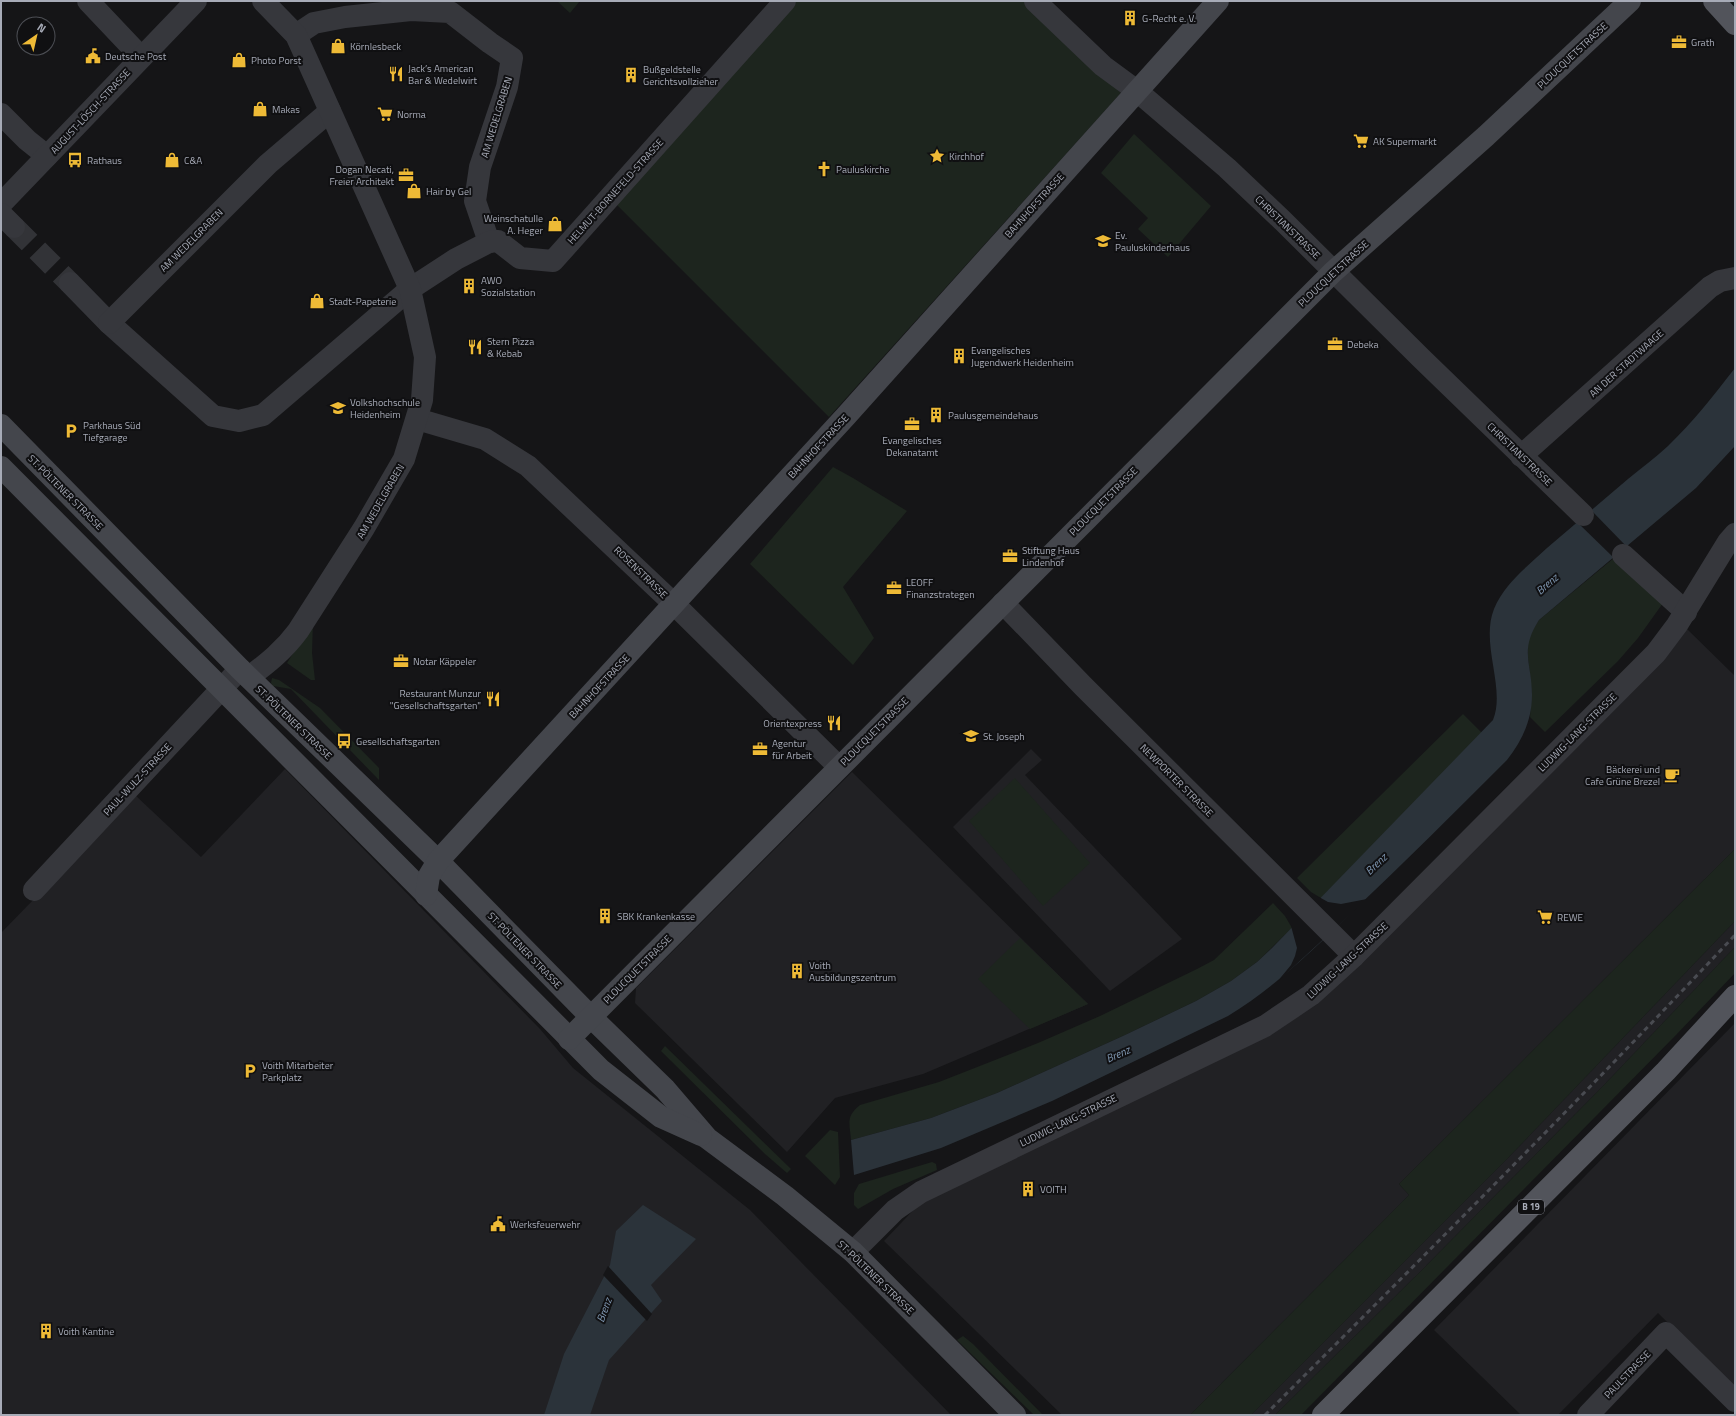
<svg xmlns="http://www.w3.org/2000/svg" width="1736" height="1416" viewBox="0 0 1736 1416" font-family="'Titillium Web',sans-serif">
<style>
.built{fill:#212124}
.green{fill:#1d251e}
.water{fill:#2b333a}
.pier{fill:#151517}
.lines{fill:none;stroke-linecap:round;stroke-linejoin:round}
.street-tunnel{stroke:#323337;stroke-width:22;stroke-dasharray:22 11;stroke-linecap:butt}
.street{stroke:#36373c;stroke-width:22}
.secondary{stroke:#44464c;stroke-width:22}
.primary{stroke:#52545b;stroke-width:22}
.rail{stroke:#494b51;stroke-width:3;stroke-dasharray:5 4;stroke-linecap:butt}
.labels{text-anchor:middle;stroke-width:4;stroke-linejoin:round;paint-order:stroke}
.shield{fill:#101012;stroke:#7a7c86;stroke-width:1}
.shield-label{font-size:9px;font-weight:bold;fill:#a7abb7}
.poi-label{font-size:10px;fill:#a7abb7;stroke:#101012;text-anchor:start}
.street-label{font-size:10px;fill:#a7abb7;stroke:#101012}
.water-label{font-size:11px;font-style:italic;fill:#7f97b1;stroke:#101012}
</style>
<rect width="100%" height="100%" fill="#151517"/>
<g class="built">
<path d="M 1686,628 L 1735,676 L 1735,849 L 1399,1184 L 1409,1195 L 1190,1415 L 1062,1415 L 884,1241 L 922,1201 L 1257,1039 Z"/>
<path d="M 1031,749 L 1042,760 L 1025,775 L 1182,939 L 1110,991 L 953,827 Z"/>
<path d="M 285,769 L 540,1029 L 573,1068 L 750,1210 L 951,1415 L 1,1415 L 1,933 L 135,795 L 201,857 Z"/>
<path d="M 852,772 L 1088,1004 L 923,1074 L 835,1098 L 787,1152 L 635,1003 L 636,988 Z"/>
<path d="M 1735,921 L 1735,947 L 1605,1084 L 1421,1271 L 1275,1415 L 1251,1415 L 1507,1159 Z"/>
<path d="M 1735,1023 L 1735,1389 L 1658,1313 L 1558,1415 L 1521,1415 L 1434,1330 Z"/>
</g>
<g class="green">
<path d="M 557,1 L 580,1 L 570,13 Z"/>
<path d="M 786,1 L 1026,1 L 1121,93 L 829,417 L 610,198 Z"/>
<path d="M 1134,134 L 1211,206 L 1168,257 L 1138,229 L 1148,218 L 1101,173 Z"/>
<path d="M 833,467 L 853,478 L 907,511 L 843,587 L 874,638 L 853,665 L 750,564 Z"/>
<path d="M 1614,558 L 1663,603 L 1638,638 L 1618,661 L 1545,732 L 1530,717 L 1532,693 L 1528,658 L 1528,642 L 1532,631 L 1539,620 Z"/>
<path d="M 313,621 L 312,653 L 315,680 L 311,680 L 287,663 Z"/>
<path d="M 272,678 L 279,680 L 320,708 L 379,768 L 379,780 L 291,689 L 273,686 L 271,683 Z"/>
<path d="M 1463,714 L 1482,733 L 1321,898 L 1311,892 L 1297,878 Z"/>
<path d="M 1015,778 L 1090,863 L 1043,906 L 969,821 Z"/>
<path d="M 1735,849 L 1735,921 L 1507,1159 L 1251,1415 L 1190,1415 L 1409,1195 L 1399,1184 Z"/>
<path d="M 1273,903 L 1285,916 L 1292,928 L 1257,962 L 1231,981 L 1196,1001 L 1125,1035 L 997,1093 L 931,1118 L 851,1140 C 850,1124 845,1117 860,1105 L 939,1082 L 1038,1043 L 1100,1016 L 1197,969 L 1214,960 Z"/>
<path d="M 1020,938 L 1088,1004 L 1030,1029 L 978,979 Z"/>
<path d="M 1735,947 L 1735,973 L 1676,1035 L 1301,1415 L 1275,1415 L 1421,1271 L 1605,1084 Z"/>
<path d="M 665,1046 L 791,1169 L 787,1173 L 765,1154 L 661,1051 Z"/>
<path d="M 830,1130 L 838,1132 L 840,1177 L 835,1185 L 805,1156 Z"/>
<path d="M 932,1162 L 936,1164 L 937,1170 L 893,1189 L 858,1209 L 854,1205 L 854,1193 L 859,1184 Z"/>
<path d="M 963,1336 L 973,1344 L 1043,1415 L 1034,1415 L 957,1340 Z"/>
</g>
<g class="water">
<path d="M 1735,368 L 1735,446 L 1696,488 L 1539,620 C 1519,651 1532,663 1532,695 C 1532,720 1522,741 1507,760 C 1455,812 1404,863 1351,913 C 1313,950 1274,988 1228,1016 L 1052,1101 L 941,1148 L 854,1175 L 851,1140 L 931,1118 L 997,1093 L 1125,1035 L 1196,1001 L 1231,981 L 1257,962 L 1272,948 L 1493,720 C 1506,688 1480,644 1494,609 C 1505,583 1527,567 1547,548 C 1574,525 1601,502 1628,479 C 1641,468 1655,458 1668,446 C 1693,422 1714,395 1735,368 Z"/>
<path d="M 643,1205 L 696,1239 L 651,1285 L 662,1301 L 609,1360 L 590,1415 L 544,1415 L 564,1354 L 610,1265 L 616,1231 Z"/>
</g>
<g class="pier">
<path d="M 1591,510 L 1627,547 L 1614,558 L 1577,522 Z"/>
<path d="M 1319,897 L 1328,902 L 1341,904 L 1367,899 L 1277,982 L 1291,965 L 1295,956 L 1297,948 L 1291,926 Z"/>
<path d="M 608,1266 L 652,1314 L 647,1321 L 603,1275 Z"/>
</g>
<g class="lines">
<path class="street-tunnel" d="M 14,227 L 70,283"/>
<g class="street">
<path d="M 88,1 L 141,57"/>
<path d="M 1035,1 L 1103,66 L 1137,91 L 1227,168 L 1283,221 L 1421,358 L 1583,515"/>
<path d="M 296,35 L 314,23 L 345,17 L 411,10 L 450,12 L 490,43 L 512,58 L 507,87 L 480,167 L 475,201 L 489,242"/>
<path d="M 1,114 L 27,140 L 47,156"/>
<path d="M 1,204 L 196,1"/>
<path d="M 1,214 L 14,227"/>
<path d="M 70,283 L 109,323 L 213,416 L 239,421 L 263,415 L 410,289 L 456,259 L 489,242 L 498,241 L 520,258 L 553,261 L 785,1"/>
<path d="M 109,323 L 268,164 L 330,111"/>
<path d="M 417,419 L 485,439 L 528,466 L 674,604 L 839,767"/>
<path d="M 1521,456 L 1710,287 L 1720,281 L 1735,278"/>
<path d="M 1623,555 L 1686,612"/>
<path d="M 1003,603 L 1083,686 L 1354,956"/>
<path d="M 249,677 C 268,663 284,650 298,631 L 364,528 L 404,459 L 422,400 L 425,357 L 410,289 L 296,35 L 263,1"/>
<path d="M 34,890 L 240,669"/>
<path d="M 853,1252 L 895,1210 L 921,1192 L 1265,1026 L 1311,995 L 1354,956 L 1656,653 L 1677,625 L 1728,542 L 1735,534"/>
<path d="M 1588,1415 L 1666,1333 L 1735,1401"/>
</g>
<g class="secondary">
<path d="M 1,425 L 240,669 L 438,861 L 590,1016 L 665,1089 L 707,1138 L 785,1196 L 853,1252 L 1015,1415"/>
<path d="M 1,467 L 601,1070 L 661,1117 L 701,1135"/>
<path d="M 426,895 L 429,876 L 438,861 L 846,416 L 1218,1"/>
<path d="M 569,1039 L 1333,272 L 1486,136 L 1630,1"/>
</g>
<g class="primary">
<path d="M 1714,1 L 1735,24"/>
<path d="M 1323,1415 L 1666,1071 L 1735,996"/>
</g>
<path class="rail" d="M 1265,1415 C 1424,1256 1582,1098 1735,935"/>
</g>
<defs>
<g id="building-bare" transform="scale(1.2)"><path d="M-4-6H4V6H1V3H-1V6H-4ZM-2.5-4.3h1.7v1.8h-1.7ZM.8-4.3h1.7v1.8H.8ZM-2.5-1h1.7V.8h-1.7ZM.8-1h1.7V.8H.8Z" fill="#eeba36" stroke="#101012" stroke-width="2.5" paint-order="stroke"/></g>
<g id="office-bare" transform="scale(1.2)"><path d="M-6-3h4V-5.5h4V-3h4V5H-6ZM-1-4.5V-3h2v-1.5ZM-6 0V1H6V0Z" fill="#eeba36" stroke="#101012" stroke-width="2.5" paint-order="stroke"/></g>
<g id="shop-bare" transform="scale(1.2)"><path d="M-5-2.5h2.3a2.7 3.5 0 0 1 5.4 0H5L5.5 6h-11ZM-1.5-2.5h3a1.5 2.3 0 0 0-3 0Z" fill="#eeba36" stroke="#101012" stroke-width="2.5" paint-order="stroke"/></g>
<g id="civic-bare" transform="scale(1.2)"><path d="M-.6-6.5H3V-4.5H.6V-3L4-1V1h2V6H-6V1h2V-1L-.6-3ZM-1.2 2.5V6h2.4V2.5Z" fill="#eeba36" stroke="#101012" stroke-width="2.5" paint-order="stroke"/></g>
<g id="restaurant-bare" transform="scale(1.2)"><path d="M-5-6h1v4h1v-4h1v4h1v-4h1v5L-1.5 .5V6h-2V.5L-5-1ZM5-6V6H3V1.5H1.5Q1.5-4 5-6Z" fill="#eeba36" stroke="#101012" stroke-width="2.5" paint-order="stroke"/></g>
<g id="supermarket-bare" transform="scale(1.2)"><path d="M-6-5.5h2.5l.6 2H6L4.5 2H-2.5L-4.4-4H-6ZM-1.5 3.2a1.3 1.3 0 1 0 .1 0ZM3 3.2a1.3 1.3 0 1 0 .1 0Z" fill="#eeba36" stroke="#101012" stroke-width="2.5" paint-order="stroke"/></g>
<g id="sight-bare" transform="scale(1.2)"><path d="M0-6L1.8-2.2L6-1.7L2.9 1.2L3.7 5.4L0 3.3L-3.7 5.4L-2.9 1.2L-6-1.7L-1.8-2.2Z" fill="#eeba36" stroke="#101012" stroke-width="2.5" paint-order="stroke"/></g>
<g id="bus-bare" transform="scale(1.2)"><path d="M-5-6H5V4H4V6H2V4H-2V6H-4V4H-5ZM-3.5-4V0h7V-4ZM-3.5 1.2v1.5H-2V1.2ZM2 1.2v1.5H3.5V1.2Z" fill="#eeba36" stroke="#101012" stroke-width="2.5" paint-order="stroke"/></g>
<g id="church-bare" transform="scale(1.2)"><path d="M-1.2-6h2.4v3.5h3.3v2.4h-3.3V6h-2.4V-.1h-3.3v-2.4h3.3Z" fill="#eeba36" stroke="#101012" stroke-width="2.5" paint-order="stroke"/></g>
<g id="school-bare" transform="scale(1.2)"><path d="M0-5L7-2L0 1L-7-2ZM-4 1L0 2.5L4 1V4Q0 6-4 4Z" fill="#eeba36" stroke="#101012" stroke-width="2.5" paint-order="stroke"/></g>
<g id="university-bare" transform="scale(1.2)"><path d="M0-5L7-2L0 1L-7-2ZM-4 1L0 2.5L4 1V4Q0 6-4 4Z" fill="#eeba36" stroke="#101012" stroke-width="2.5" paint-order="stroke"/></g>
<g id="parking-bare" transform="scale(1.2)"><path d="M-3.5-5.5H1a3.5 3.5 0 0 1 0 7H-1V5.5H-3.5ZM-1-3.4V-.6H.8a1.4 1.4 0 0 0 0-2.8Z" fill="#eeba36" stroke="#101012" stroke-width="2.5" paint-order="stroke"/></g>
<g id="cafe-bare" transform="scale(1.2)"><path d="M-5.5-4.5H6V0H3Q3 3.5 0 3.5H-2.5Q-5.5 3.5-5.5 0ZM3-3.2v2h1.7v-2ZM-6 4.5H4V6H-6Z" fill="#eeba36" stroke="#101012" stroke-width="2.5" paint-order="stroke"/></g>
</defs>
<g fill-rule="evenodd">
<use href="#building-bare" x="1130" y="18"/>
<use href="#office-bare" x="1679" y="42"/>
<use href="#shop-bare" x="338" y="46"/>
<use href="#civic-bare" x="93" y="56"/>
<use href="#shop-bare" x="239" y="60"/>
<use href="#restaurant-bare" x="396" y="74"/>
<use href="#building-bare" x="631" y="75"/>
<use href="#shop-bare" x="260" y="109"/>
<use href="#supermarket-bare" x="385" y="114"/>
<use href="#supermarket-bare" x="1361" y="141"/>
<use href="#sight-bare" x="937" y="156"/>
<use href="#bus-bare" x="75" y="160"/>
<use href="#shop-bare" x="172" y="160"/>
<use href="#church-bare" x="824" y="169"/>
<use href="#office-bare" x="406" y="175"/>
<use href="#shop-bare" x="414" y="191"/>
<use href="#shop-bare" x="555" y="224"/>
<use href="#school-bare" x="1103" y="241"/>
<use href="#building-bare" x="469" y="286"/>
<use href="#shop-bare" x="317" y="301"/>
<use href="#office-bare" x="1335" y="344"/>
<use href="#restaurant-bare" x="475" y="347"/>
<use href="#building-bare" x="959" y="356"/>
<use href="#university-bare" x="338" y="408"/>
<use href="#building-bare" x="936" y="415"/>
<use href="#office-bare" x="912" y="424"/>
<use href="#parking-bare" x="71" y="431"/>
<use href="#office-bare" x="1010" y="556"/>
<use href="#office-bare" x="894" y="588"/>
<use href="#office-bare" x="401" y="661"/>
<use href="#restaurant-bare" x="493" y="699"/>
<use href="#restaurant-bare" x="834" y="723"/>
<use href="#school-bare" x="971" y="736"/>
<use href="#bus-bare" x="344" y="741"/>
<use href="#office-bare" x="760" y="749"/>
<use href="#cafe-bare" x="1672" y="775"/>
<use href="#building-bare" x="605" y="916"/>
<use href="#supermarket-bare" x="1545" y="917"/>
<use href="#building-bare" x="797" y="971"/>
<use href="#parking-bare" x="250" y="1071"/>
<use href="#building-bare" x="1028" y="1189"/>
<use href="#civic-bare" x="498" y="1224"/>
<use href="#building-bare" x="46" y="1331"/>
</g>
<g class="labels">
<rect class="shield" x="1518" y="1200" width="26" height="14" rx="3"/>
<g class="shield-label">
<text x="1531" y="1210">B 19</text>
</g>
<g class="poi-label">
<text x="1142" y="22">G-Recht e. V.</text>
<text x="1691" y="46">Grath</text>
<text x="350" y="50">Körnlesbeck</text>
<text x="105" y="60">Deutsche Post</text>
<text x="251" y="64">Photo Porst</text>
<text x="408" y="72">Jack’s American<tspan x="408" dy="12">Bar &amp; Wedelwirt</tspan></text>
<text x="643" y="73">Bußgeldstelle<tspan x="643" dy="12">Gerichtsvollzieher</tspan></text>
<text x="272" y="113">Makas</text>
<text x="397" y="118">Norma</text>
<text x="1373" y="145">AK Supermarkt</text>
<text x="949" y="160">Kirchhof</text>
<text x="87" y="164">Rathaus</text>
<text x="184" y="164">C&amp;A</text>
<text x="394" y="173" text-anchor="end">Dogan Necati,<tspan x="394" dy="12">Freier Architekt</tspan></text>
<text x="836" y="173">Pauluskirche</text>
<text x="426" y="195">Hair by Gel</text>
<text x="543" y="222" text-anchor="end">Weinschatulle<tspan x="543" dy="12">A. Heger</tspan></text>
<text x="1115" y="239">Ev.<tspan x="1115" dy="12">Pauluskinderhaus</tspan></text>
<text x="481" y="284">AWO<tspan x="481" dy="12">Sozialstation</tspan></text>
<text x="329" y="305">Stadt-Papeterie</text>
<text x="487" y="345">Stern Pizza<tspan x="487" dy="12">&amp; Kebab</tspan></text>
<text x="1347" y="348">Debeka</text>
<text x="971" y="354">Evangelisches<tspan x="971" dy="12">Jugendwerk Heidenheim</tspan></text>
<text x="350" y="406">Volkshochschule<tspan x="350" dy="12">Heidenheim</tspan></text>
<text x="948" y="419">Paulusgemeindehaus</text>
<text x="83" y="429">Parkhaus Süd<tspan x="83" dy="12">Tiefgarage</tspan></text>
<text x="912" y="444" text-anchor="middle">Evangelisches<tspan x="912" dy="12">Dekanatamt</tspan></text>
<text x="1022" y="554">Stiftung Haus<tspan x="1022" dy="12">Lindenhof</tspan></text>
<text x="906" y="586">LEOFF<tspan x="906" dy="12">Finanzstrategen</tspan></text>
<text x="413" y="665">Notar Käppeler</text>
<text x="481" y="697" text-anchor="end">Restaurant Munzur<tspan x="481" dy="12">"Gesellschaftsgarten"</tspan></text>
<text x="822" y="727" text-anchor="end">Orientexpress</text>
<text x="983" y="740">St. Joseph</text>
<text x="356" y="745">Gesellschaftsgarten</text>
<text x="772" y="747">Agentur<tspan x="772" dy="12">für Arbeit</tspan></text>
<text x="1660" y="773" text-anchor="end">Bäckerei und<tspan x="1660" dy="12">Cafe Grüne Brezel</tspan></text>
<text x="617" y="920">SBK Krankenkasse</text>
<text x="1557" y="921">REWE</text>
<text x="809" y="969">Voith<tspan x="809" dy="12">Ausbildungszentrum</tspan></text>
<text x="262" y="1069">Voith Mitarbeiter<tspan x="262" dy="12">Parkplatz</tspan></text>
<text x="1040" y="1193">VOITH</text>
<text x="510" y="1228">Werksfeuerwehr</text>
<text x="58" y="1335">Voith Kantine</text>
</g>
<g class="street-label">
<text transform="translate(1572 55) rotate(-43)" y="4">PLOUCQUETSTRASSE</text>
<text transform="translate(90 111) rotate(-47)" y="4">AUGUST-LÖSCH-STRASSE</text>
<text transform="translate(496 117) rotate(-73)" y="4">AM WEDELGRABEN</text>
<text transform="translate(615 191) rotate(-48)" y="4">HELMUT-BORNEFELD-STRASSE</text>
<text transform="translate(1034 205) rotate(-48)" y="4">BAHNHOFSTRASSE</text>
<text transform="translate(1288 227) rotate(44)" y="4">CHRISTIANSTRASSE</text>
<text transform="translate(191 240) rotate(-45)" y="4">AM WEDELGRABEN</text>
<text transform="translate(1333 273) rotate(-43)" y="4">PLOUCQUETSTRASSE</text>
<text transform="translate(1626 363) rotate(-42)" y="4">AN DER STADTWAAGE</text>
<text transform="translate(818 446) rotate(-47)" y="4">BAHNHOFSTRASSE</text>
<text transform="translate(1520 454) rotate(44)" y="4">CHRISTIANSTRASSE</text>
<text transform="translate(66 492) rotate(45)" y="4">ST. PÖLTENER STRASSE</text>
<text transform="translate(380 501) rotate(-60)" y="4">AM WEDELGRABEN</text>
<text transform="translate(1103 501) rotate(-45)" y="4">PLOUCQUETSTRASSE</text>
<text transform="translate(641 572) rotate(44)" y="4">ROSENSTRASSE</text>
<text transform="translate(599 686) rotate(-47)" y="4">BAHNHOFSTRASSE</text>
<text transform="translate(294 722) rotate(44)" y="4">ST. PÖLTENER STRASSE</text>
<text transform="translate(874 731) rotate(-45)" y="4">PLOUCQUETSTRASSE</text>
<text transform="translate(1577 732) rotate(-45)" y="4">LUDWIG-LANG-STRASSE</text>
<text transform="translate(137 779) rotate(-47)" y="4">PAUL-WULZ-STRASSE</text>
<text transform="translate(1177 780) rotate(45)" y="4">NEWPORTER STRASSE</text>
<text transform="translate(525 950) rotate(46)" y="4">ST. PÖLTENER STRASSE</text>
<text transform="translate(1347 960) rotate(-43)" y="4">LUDWIG-LANG-STRASSE</text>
<text transform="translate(637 969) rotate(-45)" y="4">PLOUCQUETSTRASSE</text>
<text transform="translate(1068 1120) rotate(-26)" y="4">LUDWIG-LANG-STRASSE</text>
<text transform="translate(876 1277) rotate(44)" y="4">ST. PÖLTENER STRASSE</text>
<text transform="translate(1627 1374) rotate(-46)" y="4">PAULSTRASSE</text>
</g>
<g class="water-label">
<text transform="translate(1547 584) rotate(-41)" y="4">Brenz</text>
<text transform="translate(1376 864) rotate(-44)" y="4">Brenz</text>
<text transform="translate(1118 1054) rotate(-24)" y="4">Brenz</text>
<text transform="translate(604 1310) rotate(-70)" y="4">Brenz</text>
</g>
</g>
<rect width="1736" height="1416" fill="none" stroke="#a7abb7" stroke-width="4"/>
<g transform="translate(36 36) rotate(34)"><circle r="19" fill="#101012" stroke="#4c4e54"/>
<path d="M0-3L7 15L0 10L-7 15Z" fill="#eeba36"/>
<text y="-6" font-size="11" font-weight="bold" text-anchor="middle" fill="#a7abb7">N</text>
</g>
</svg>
